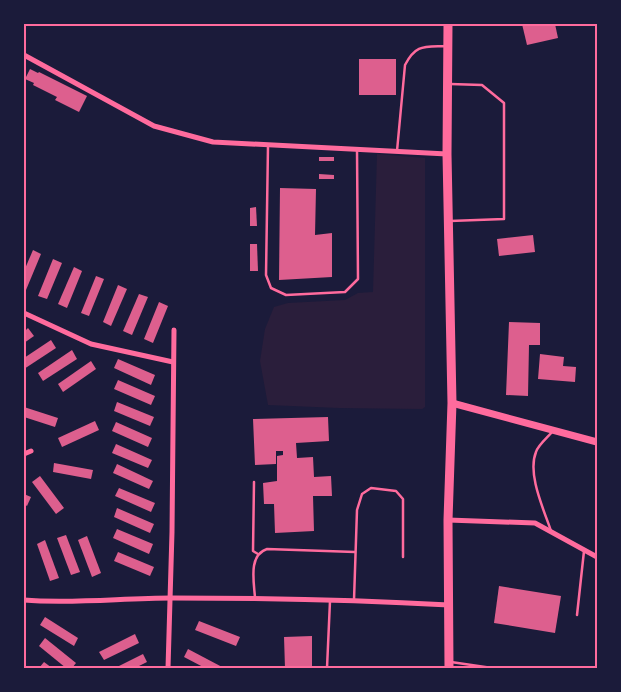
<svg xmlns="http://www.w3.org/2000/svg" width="621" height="692" viewBox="0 0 621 692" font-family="'PT Sans Narrow',sans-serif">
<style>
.green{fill:#2a1e3b}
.building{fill:#dd5f8e}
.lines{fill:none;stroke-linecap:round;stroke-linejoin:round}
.service{stroke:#ff6b9d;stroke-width:2.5}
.minor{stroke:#ff6b9d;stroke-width:5}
.tertiary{stroke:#ff6b9d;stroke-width:7}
.primary{stroke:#ff6b9d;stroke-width:9}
.neatline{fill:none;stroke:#ff6b9d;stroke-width:2}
</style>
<rect width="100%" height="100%" fill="#1b1b3a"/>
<path class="green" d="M 377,154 L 425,158 L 425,407 L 422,409 L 339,408 L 268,405 L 260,361 L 265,329 L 274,307 L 288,303 L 345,300 L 358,293 L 373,292 Z"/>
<g class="building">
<path d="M 522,24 L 555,24 L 558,38 L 527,45 Z"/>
<rect x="359" y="59" width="37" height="36"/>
<path d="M 30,69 L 38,73 L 39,72 L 87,96 L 79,112 L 55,100 L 57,97 L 33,85 L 34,83 L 25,79 Z"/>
<rect x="319" y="157" width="15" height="4"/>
<path d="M 319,174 L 334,175 L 334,179 L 319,179 Z"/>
<path d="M 280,188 L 316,189 L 315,235 L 332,233 L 332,277 L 279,280 Z"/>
<path d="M 256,207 L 257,226 L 250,226 L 250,208 Z"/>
<path d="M 533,235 L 535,252 L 499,256 L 497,239 Z"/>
<path d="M 250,244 L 257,244 L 258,271 L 250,271 Z"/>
<path d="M 33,250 L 41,254 L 26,290 L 24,289 L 24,271 Z"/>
<path d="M 53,259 L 62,263 L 47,299 L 38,296 Z"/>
<path d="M 74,267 L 82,271 L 67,308 L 58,304 Z"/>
<path d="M 96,276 L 104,279 L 89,316 L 81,313 Z"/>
<path d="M 118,285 L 127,289 L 111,326 L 103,322 Z"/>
<path d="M 139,294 L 148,297 L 132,335 L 123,331 Z"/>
<path d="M 159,302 L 168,306 L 153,343 L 144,339 Z"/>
<path d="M 509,322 L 540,323 L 540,345 L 529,345 L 528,396 L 506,395 Z"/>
<path d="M 28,328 L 34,336 L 24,343 L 24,332 Z"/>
<path d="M 51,340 L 56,348 L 24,369 L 24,358 Z"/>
<path d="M 72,350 L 77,359 L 43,381 L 38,373 Z"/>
<path d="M 540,354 L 564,357 L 563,366 L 576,367 L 575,382 L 538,379 Z"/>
<path d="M 118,359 L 155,375 L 151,385 L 114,368 Z"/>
<path d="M 91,361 L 96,369 L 63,392 L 58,384 Z"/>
<path d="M 118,380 L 155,396 L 151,405 L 114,389 Z"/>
<path d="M 117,402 L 154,417 L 150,426 L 114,411 Z"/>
<path d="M 24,407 L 58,418 L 55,427 L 24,417 Z"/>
<path d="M 328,417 L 329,441 L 296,443 L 297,458 L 313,457 L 314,477 L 331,476 L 332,496 L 313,496 L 314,531 L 275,533 L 274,504 L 264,504 L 263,483 L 277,481 L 277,456 L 283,455 L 283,451 L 276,451 L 276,464 L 255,465 L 253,419 Z"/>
<path d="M 95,421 L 99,430 L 62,447 L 58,438 Z"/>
<path d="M 116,422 L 152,438 L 148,447 L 112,431 Z"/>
<path d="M 116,444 L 152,460 L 148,468 L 112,453 Z"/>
<path d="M 54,463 L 93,470 L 91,479 L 53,472 Z"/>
<path d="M 117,464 L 153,481 L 149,489 L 113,473 Z"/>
<path d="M 40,476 L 64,508 L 56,514 L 32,482 Z"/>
<path d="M 119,488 L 155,503 L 151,512 L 115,496 Z"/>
<path d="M 24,494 L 31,497 L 27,506 L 24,504 Z"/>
<path d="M 117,508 L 154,524 L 150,533 L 114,517 Z"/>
<path d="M 117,529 L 153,544 L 149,554 L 113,538 Z"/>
<path d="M 66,535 L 80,572 L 71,575 L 57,538 Z"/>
<path d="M 87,536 L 101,573 L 92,577 L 78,540 Z"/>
<path d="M 45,540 L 59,578 L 50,581 L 37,544 Z"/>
<path d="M 118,552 L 154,567 L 150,576 L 114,561 Z"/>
<path d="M 499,586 L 561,596 L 555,633 L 494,623 Z"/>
<path d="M 45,617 L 78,638 L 74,646 L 40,625 Z"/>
<path d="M 199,621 L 240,637 L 236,646 L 195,630 Z"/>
<path d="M 135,634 L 139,643 L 104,660 L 99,652 Z"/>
<path d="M 312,636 L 312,668 L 285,668 L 284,637 Z"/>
<path d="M 45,638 L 76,663 L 72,668 L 66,668 L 39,646 Z"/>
<path d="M 188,649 L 224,668 L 205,668 L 184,657 Z"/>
<path d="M 143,654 L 147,662 L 135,668 L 115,668 Z"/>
<path d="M 44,662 L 52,668 L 39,668 Z"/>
</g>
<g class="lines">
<g class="service">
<path d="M 450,84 L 482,85 L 504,103 L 504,219 L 450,221"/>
<path d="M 268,146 L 266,275 L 271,288 L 286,295 L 345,292 L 358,279 L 357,149"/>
<path d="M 397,151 L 405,65 C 416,44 424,47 446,46"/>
<path d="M 254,482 L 253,551 L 258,554"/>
<path d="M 551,531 C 544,510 527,474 536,452 C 538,445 548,437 553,431"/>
<path d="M 255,598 C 254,582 248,555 267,549 L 355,552"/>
<path d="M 354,600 L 357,510 L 362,494 L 371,488 L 396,491 L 403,499 L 403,557"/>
<path d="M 577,615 L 584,551"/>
<path d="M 451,662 L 492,668"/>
<path d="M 327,668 L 330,601"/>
</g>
<g class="minor">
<path d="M 24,55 L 154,126 L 213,142 L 447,154"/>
<path d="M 24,313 L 91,344 L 173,362"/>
<path d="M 24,454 L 31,451"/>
<path d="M 448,520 L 535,523 L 597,557"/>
<path d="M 24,600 C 73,604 122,598 172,598 C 264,598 357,600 449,605"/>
<path d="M 168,668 L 172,532 L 174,330"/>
</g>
<path class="tertiary" d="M 452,403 L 597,442"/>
<path class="primary" d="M 448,24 L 447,154 L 452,403 L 448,520 L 449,668"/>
</g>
<rect width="621" height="692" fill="none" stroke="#1b1b3a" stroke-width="50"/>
<rect x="25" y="25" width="571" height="642" class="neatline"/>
</svg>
